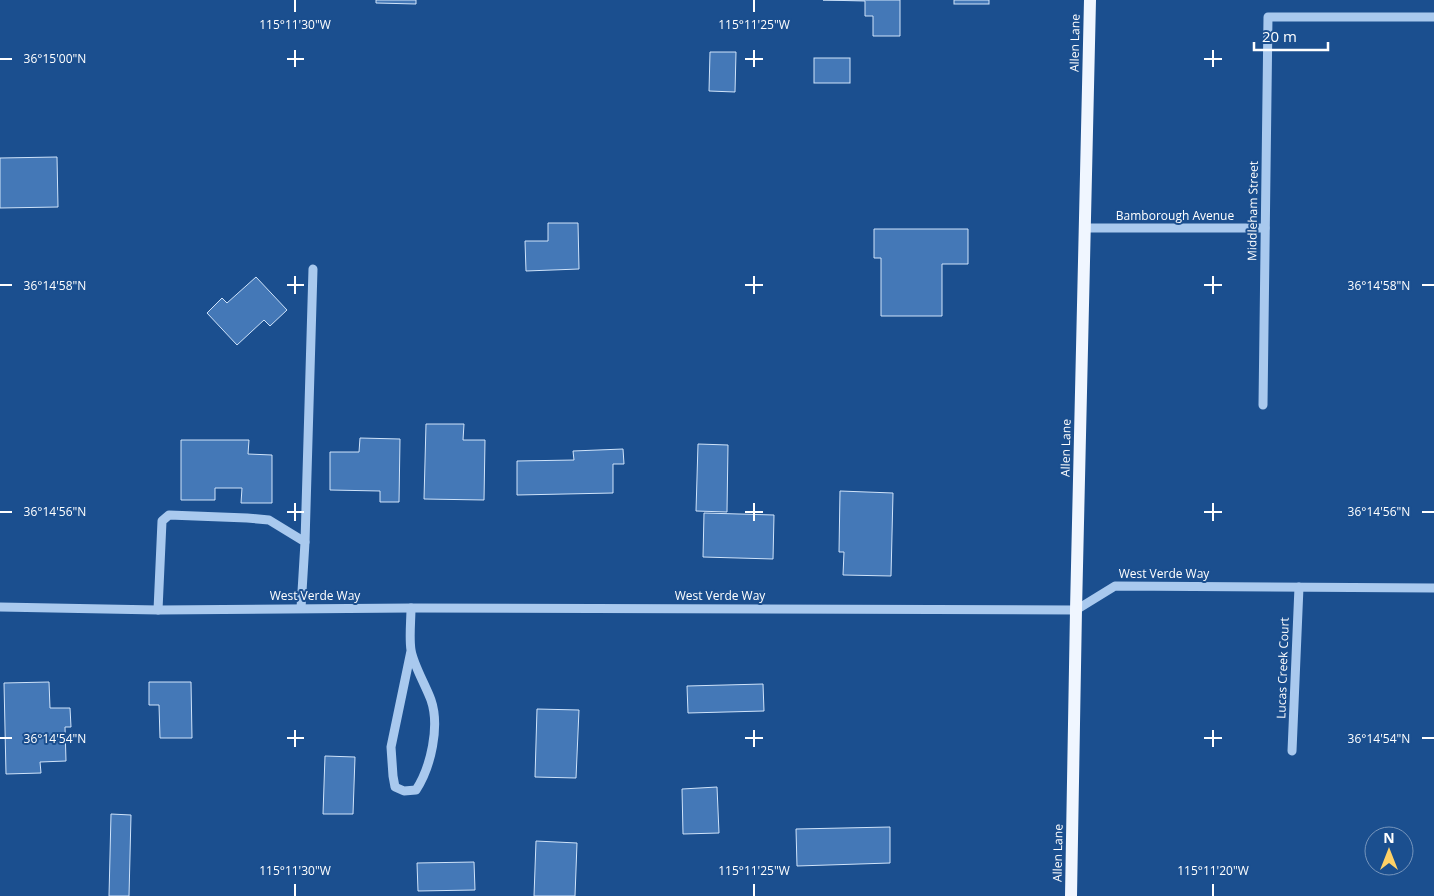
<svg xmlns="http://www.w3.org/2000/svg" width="1434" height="896" viewBox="0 0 1434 896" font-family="'Open Sans',sans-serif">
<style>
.building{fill:#4478b7;stroke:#cfe3fa}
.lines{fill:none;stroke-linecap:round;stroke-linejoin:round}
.minor{stroke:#a9c9ee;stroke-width:9}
.major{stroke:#f0f6ff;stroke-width:12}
.ticks{fill:none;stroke:#fff;stroke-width:2}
.labels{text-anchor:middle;stroke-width:4;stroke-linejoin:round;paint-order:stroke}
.street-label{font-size:12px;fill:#fff;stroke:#1b4f8f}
.ticks-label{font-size:12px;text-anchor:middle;fill:#fff;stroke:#1b4f8f;stroke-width:4;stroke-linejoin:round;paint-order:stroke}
</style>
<rect width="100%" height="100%" fill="#1b4f8f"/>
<g class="building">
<path d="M 376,0 L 416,0 L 416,4 L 376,3 Z"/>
<path d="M 823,0 L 900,0 L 900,36 L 873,36 L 873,16 L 865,16 L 865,1 Z"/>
<rect x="954" y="0" width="35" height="4"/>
<path d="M 710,52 L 736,52 L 735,92 L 709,91 Z"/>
<rect x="814" y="58" width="36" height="25"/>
<path d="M 57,157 L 58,207 L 0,208 L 0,158 Z"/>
<path d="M 548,223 L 578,223 L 579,269 L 526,271 L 525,241 L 548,241 Z"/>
<path d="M 874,229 L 968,229 L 968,264 L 942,264 L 942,316 L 881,316 L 881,258 L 874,258 Z"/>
<path d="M 256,277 L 287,310 L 270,326 L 264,320 L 237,345 L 207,313 L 222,298 L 227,303 Z"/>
<path d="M 426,424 L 464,424 L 463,440 L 485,440 L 484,500 L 424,499 Z"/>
<path d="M 360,438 L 400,439 L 399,502 L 380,502 L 380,491 L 330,490 L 330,452 L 359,452 Z"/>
<path d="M 181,440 L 249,440 L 248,454 L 272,455 L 272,503 L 241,503 L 242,488 L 215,488 L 215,500 L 181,500 Z"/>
<path d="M 698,444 L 728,445 L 727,512 L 696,511 Z"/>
<path d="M 623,449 L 624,464 L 613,464 L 613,493 L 517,495 L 517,461 L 574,460 L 573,451 Z"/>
<path d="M 840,491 L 893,493 L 891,576 L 843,575 L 844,552 L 839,552 Z"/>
<path d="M 704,513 L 774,515 L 773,559 L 703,557 Z"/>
<path d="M 49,682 L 50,708 L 70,708 L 71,727 L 65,727 L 66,761 L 40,762 L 41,773 L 6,774 L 4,683 Z"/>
<path d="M 149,682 L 191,682 L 192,738 L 160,738 L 159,705 L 149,705 Z"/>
<path d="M 763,684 L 764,711 L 688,713 L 687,686 Z"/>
<path d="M 537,709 L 579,710 L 576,778 L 535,777 Z"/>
<path d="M 325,756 L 355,757 L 353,814 L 323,814 Z"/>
<path d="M 717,787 L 719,833 L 683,834 L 682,789 Z"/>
<path d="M 111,814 L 131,815 L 129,896 L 109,896 Z"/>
<path d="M 890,827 L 890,863 L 797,866 L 796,829 Z"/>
<path d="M 536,841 L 577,843 L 575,896 L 534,896 Z"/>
<path d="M 474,862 L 475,890 L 418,891 L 417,863 Z"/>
</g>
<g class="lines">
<g class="minor">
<path d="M 1085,228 L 1265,228"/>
<path d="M 1263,405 L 1268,17 L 1434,17"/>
<path d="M 305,542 L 313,269"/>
<path d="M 0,607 L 158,610 L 411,608 L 1076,610 L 1115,586 L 1434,588"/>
<path d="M 411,608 C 411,621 409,637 411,650 C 413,664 426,686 431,700 C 440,726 431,767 416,790 L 404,791 L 395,787 L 393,776 L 391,747 L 411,651"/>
<path d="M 158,610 L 162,521 L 169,515 L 247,518 L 269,520 L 305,542 L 301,608"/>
<path d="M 1292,751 L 1299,587"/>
</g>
<path class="major" d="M 1071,896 L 1076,610 L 1090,0"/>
</g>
<path class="ticks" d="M 295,0 L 295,12M 754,0 L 754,12M 295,50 L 295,67M 754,50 L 754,67M 1213,50 L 1213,67M 0,59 L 12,59M 287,59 L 304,59M 745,59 L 763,59M 1204,59 L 1222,59M 295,276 L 295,294M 754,276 L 754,294M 1213,276 L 1213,294M 0,285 L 12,285M 287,285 L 304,285M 745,285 L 763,285M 1204,285 L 1222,285M 1422,285 L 1434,285M 295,503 L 295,521M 754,503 L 754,521M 1213,503 L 1213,521M 0,512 L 12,512M 287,512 L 304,512M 745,512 L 763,512M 1204,512 L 1222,512M 1422,512 L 1434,512M 295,730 L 295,747M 754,730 L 754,747M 1213,730 L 1213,747M 0,738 L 12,738M 287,738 L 304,738M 745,738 L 763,738M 1204,738 L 1222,738M 1422,738 L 1434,738M 295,884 L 295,896M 754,884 L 754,896M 1213,884 L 1213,896"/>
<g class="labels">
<g class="street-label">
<text transform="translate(1075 43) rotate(-89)" y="4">Allen Lane</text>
<text transform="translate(1253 211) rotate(-89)" y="4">Middleham Street</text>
<text x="1175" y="220">Bamborough Avenue</text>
<text transform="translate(1066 448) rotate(-89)" y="4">Allen Lane</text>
<text x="1164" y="578">West Verde Way</text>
<text x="315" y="600">West Verde Way</text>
<text x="720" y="600">West Verde Way</text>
<text transform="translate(1283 668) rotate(-88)" y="4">Lucas Creek Court</text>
<text transform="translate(1058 853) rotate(-89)" y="4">Allen Lane</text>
</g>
</g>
<g class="ticks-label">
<text x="295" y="29">115°11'30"W</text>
<text x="754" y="29">115°11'25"W</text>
<text x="55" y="63">36°15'00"N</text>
<text x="55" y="290">36°14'58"N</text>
<text x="1379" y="290">36°14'58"N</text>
<text x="55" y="516">36°14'56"N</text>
<text x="1379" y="516">36°14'56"N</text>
<text x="55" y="743">36°14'54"N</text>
<text x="1379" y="743">36°14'54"N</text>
<text x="295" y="875">115°11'30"W</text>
<text x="754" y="875">115°11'25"W</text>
<text x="1213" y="875">115°11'20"W</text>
</g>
<g transform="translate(1389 851)"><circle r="24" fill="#1b4f8f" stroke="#7695bc"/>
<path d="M0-4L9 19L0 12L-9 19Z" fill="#ffd166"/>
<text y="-8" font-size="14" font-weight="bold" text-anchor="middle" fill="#ffffff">N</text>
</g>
<path d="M1254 42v8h74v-8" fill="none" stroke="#ffffff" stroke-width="2.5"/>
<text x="1262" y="42" font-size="15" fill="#ffffff" stroke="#1b4f8f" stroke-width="4" paint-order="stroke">20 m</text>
</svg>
